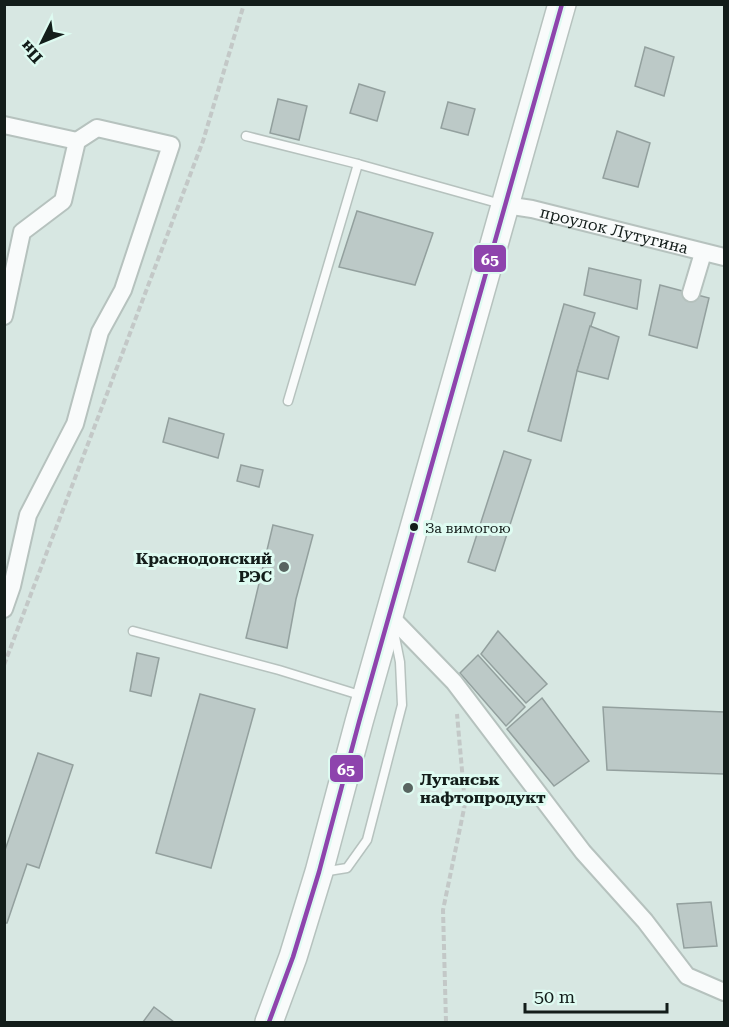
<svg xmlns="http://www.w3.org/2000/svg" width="729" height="1027" viewBox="0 0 729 1027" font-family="'Roboto Serif',serif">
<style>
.building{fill:#bcc9c7;stroke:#93a09e;stroke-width:1.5}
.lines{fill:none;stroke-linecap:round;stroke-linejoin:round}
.service-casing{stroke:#b6c2be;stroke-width:11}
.minor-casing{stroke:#b6c2be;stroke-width:20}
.trunk-casing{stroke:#b6c2be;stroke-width:30}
.path{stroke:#c3c8c7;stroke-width:4;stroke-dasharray:6 3;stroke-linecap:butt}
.service{stroke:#f9fbfb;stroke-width:8}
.minor{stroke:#f9fbfb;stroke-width:16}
.trunk{stroke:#f9fbfb;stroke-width:27}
.bus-1-casing{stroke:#defbf1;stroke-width:9}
.bus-1{stroke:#8e44ad;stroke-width:4.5}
.bus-dot{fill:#131d1a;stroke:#defbf1;stroke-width:2}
.poi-dot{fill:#586460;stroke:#defbf1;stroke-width:2}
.labels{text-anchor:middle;stroke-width:6;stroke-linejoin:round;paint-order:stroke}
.bus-label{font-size:14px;fill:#131d1a;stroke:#defbf1;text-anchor:start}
.street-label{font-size:16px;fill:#131d1a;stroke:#defbf1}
.poi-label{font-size:16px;font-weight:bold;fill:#131d1a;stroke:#defbf1;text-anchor:end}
.line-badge{stroke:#defbf1;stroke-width:2}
.badge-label{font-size:16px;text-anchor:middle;font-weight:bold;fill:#fff}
</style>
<rect width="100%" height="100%" fill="#d7e7e2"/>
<g class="building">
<path d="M 645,47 L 674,57 L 664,96 L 635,86 Z"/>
<path d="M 359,84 L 385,92 L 377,121 L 350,113 Z"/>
<path d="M 278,99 L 307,106 L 299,140 L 270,133 Z"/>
<path d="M 448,102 L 475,109 L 468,135 L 441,128 Z"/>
<path d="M 617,131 L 650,143 L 638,187 L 603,178 Z"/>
<path d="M 357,211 L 433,233 L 415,285 L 339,267 Z"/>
<path d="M 589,268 L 641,280 L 637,309 L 584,295 Z"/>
<path d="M 660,285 L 709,298 L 697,348 L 649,335 Z"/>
<path d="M 564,304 L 595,313 L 577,371 L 561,441 L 528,431 Z"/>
<path d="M 590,326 L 619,337 L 608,379 L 577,371 Z"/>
<path d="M 169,418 L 224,434 L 218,458 L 163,442 Z"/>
<path d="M 504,451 L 531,460 L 495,571 L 468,562 Z"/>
<path d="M 241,465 L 263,470 L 259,487 L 237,481 Z"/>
<path d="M 273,525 L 313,535 L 296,599 L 287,648 L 246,638 Z"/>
<path d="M 498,631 L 547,684 L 526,703 L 481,654 Z"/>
<path d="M 137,653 L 159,658 L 151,696 L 130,691 Z"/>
<path d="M 478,655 L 525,707 L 506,726 L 460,673 Z"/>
<path d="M 200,694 L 255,709 L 211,868 L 156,853 Z"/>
<path d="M 542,698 L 589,761 L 554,786 L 507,729 Z"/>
<path d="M 603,707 L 724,712 L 724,774 L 607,770 Z"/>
<path d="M 38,753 L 73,765 L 39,868 L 27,864 L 7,923 L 4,923 L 4,853 Z"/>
<path d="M 711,902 L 717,946 L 684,948 L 677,904 Z"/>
<path d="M 154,1007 L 174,1022 L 143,1022 Z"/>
</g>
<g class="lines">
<g class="service-casing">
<g id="service">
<path d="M 246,136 L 358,164 L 501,204"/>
<path d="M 288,401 L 358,164"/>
<path d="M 133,631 L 279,670 L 363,696"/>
<path d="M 322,872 L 347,868 L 367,840 L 402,705 L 400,662 L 394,632"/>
</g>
</g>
<g class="minor-casing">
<g id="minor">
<path d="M 4,125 L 77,141"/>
<path id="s1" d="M 505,205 L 532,209 L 724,257"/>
<path d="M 691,293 L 703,253"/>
<path d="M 4,316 L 22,232 L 63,201 L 77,141 L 97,128 L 171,145 L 123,290 L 100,332 L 75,424 L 28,515 L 12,586 L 4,609"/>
<path d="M 390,616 L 454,682 L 583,852 L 645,921 L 687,976 L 724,992"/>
</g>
</g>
<g class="trunk-casing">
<path id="trunk" d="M 269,1022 L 293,957 L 319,872 L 359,722 L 562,4"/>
</g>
<g class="path">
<path d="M 4,665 L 203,141 L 244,4"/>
<path d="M 446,1022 L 443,910 L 465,804 L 457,714"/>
</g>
<use href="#service" class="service"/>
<use href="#minor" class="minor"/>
<use href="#trunk" class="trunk"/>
<g class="bus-1-casing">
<path id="bus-1" d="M 269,1022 L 293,957 L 319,872 L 359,722 L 562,4"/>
</g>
<use href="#bus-1" class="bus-1"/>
</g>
<circle class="bus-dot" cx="414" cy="527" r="5"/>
<g class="poi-dot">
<circle cx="284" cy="567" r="6"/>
<circle cx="408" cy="788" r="6"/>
</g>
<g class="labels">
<g class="bus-label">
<text x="425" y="533">За вимогою</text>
</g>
<g class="street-label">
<text dy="6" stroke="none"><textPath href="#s1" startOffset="112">проулок Лутугина</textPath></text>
</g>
<g class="poi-label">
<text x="272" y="564">Краснодонский<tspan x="272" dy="18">РЭС</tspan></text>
<text x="420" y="785" text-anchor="start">Луганськ<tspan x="420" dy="18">нафтопродукт</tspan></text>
</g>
</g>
<g class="line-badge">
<rect x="473" y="244" width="34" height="29" rx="6" fill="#8e44ad"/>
<rect x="329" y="754" width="35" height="29" rx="6" fill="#8e44ad"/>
</g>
<g class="badge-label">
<text x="490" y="265">65</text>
<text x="346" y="775">65</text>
</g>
<rect width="729" height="1027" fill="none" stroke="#131d1a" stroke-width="12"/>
<g transform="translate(42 42) rotate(227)" stroke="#defbf1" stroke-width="4.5" paint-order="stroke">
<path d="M0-4.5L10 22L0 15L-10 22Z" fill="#131d1a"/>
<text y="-9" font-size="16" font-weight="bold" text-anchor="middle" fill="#131d1a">Пн</text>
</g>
<path d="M525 1003v9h142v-9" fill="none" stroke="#131d1a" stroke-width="3"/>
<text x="534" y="1003" font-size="18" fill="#131d1a" stroke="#defbf1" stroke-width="4.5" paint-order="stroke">50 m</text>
</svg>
